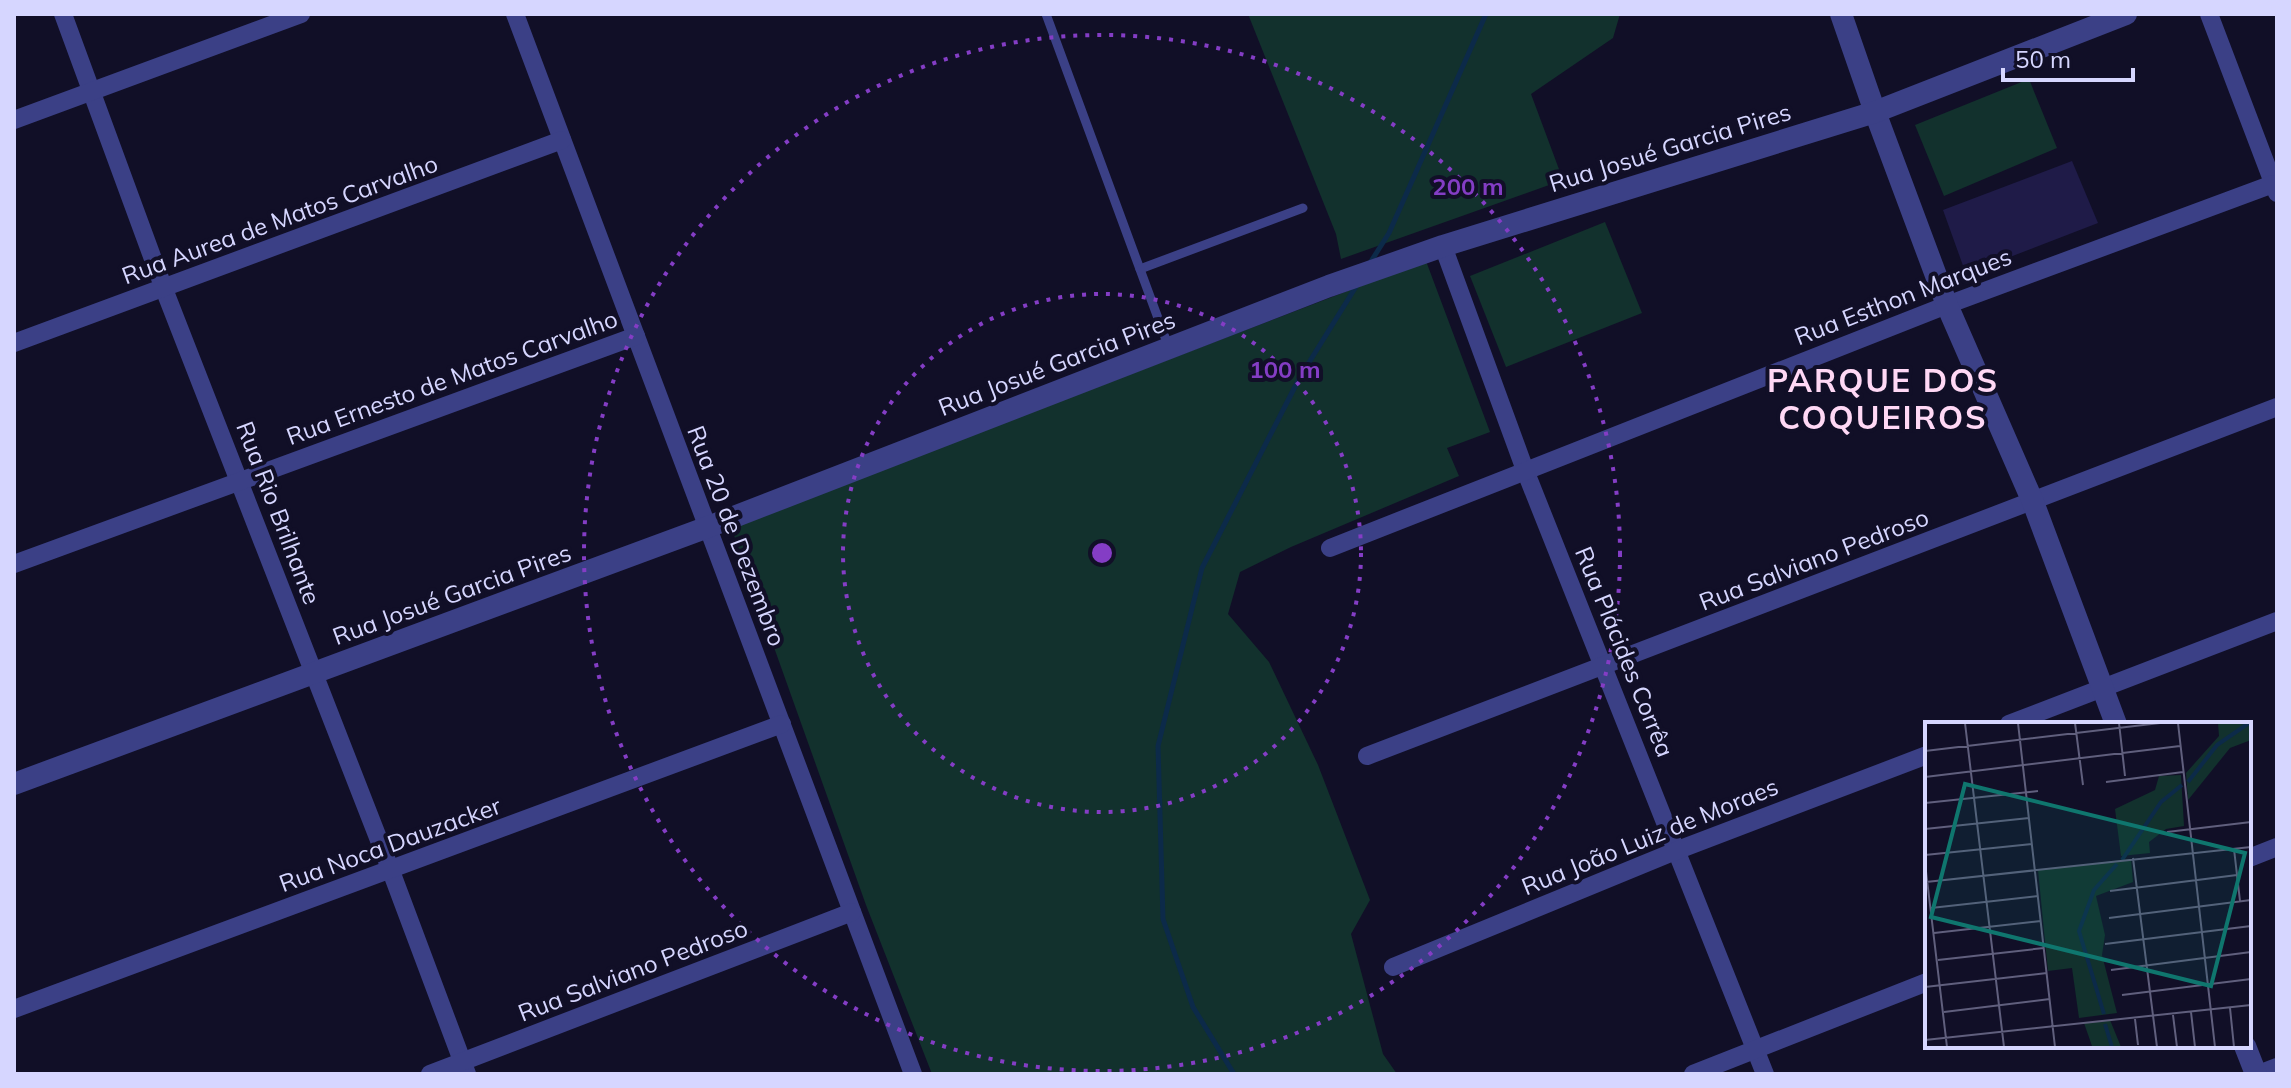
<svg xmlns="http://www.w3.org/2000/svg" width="2291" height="1088" viewBox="0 0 2291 1088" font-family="Mulish,sans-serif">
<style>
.green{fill:#12312d}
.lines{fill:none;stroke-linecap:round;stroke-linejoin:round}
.stream{stroke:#0c2a49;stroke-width:5}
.building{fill:#1f1b48}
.service{stroke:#3b4086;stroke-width:9}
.minor{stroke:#3b4086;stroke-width:18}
.tertiary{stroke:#3b4086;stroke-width:22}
.ring{fill:none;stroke:#843dc5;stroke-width:4;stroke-dasharray:4 8}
.labels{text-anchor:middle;stroke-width:8;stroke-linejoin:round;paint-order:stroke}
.street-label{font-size:24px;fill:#d6d6ff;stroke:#110f27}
.district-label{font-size:32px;font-weight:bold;letter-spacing:2px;fill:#ffd8f5;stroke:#110f27}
.inset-river{fill:none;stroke:#0c2a49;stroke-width:4}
.inset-road{fill:none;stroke:#605f7d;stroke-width:2}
.view{fill:#0f766e;fill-opacity:0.15;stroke:#0f766e;stroke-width:4}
.inset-edge{fill:none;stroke:#d6d6ff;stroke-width:4}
.centre{fill:#843dc5;stroke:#110f27;stroke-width:4}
.ring-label{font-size:24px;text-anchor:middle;font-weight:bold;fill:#843dc5;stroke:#110f27;stroke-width:8;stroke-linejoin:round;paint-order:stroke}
</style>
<rect width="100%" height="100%" fill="#110f27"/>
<g class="green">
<path d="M 1248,14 L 1620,14 L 1613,38 L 1531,94 L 1563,180 L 1341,259 L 1336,234 Z"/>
<path d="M 2029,79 L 2057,148 L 1944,196 L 1915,125 Z"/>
<path d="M 1605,222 L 1642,313 L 1506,367 L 1470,276 Z"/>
<path d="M 1426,261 L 1490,432 L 1447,448 L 1459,476 L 1291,547 L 1240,572 L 1228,614 L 1269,662 L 1318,765 L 1370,900 L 1351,934 L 1383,1054 L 1397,1074 L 932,1074 L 866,905 L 731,527 Z"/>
</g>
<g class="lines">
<g class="stream">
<path d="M 1370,263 L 1389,233 L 1486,14"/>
<path d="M 1234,1074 L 1193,1007 L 1163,919 L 1158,746 L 1202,568 L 1300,377 L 1357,285"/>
</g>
</g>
<path class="building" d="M 2072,161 L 2098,223 L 1966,274 L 1943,210 Z"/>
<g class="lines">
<g class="service">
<path d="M 1046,14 L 1169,348"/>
<path d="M 1140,269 L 1303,208"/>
</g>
<g class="minor">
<path d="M 63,14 L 164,289 L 391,871 L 467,1074"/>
<path d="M 515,14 L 913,1074"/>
<path d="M 2209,14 L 2277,193"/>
<path d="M 14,120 L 301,14"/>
<path d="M 1443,246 L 1525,470 L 1765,1074"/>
<path d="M 14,343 L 562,140"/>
<path d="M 1330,548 L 1947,305 L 2273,184"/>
<path d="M 14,564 L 636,336"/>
<path d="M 2009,724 L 2277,621"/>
<path d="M 1367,756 L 2277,407"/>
<path d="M 2249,858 L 2277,847"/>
<path d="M 1393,967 L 1678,850 L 1927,755"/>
<path d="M 14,1009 L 782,724"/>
<path d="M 430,1074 L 852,912"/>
<path d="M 1693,1074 L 1927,982"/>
<path d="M 2259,1074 L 2277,1067"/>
</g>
<g class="tertiary">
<path d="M 1841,14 L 1875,112 L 1947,305 L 2033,502 L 2116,724"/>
<path d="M 14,784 L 708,527 L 1329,286 L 1443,246 L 1875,112 L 2126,14"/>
<path d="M 2245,1046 L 2256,1074"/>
</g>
</g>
<g class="ring">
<circle cx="1102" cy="553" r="259"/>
<circle cx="1102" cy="553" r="518"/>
</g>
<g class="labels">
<g class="street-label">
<text transform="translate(1670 148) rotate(-17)" y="8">Rua Josué Garcia Pires</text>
<text transform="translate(280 220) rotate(-20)" y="8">Rua Aurea de Matos Carvalho</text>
<text transform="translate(1903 297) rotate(-21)" y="8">Rua Esthon Marques</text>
<text transform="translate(1057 364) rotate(-21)" y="8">Rua Josué Garcia Pires</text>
<text transform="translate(452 378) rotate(-20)" y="8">Rua Ernesto de Matos Carvalho</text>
<text transform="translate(278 513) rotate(69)" y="8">Rua Rio Brilhante</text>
<text transform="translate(736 536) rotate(69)" y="8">Rua 20 de Dezembro</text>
<text transform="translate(1814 560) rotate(-21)" y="8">Rua Salviano Pedroso</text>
<text transform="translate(452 595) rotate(-20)" y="8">Rua Josué Garcia Pires</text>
<text transform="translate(1624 652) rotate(68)" y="8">Rua Plácides Corrêa</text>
<text transform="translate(1650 837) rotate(-22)" y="8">Rua João Luiz de Moraes</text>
<text transform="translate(390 845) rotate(-20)" y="8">Rua Noca Dauzacker</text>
<text transform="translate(633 971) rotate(-21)" y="8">Rua Salviano Pedroso</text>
</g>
<g class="district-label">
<text x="1883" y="392">PARQUE DOS<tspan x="1883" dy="37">COQUEIROS</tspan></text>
</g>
</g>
<g transform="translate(1925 722)">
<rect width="326" height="326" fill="#110f27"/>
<path d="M 293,1 L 326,1 L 326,18 L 305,26 L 263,78 L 261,51 L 294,14 ZM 256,53 L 259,104 L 241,107 L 224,120 L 225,131 L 196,134 L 190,87 L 230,68 L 234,54 ZM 206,137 L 208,160 L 171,174 L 180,213 L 177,233 L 192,291 L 154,296 L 147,246 L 123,249 L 113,148 ZM 185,298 L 196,325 L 167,324 L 159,301 Z" fill="#12312d"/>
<path class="inset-river" d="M 263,60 L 292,23 L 324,1M 197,138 L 236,80 L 257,63M 179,292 L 154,209 L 169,168 L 192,142M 180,302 L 187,325"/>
<path class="inset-road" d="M 40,1 L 79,325M 93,1 L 130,325M 150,1 L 158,63M 194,1 L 200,54M 253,1 L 290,325M 0,29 L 235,1M 0,55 L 255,24M 181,60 L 258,50M 0,81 L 113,69M 0,107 L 104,96M 242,110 L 326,100M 309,127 L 315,179M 0,133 L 107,122M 208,136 L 232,325M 0,141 L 22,325M 1,160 L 326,125M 185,169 L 312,153M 6,186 L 113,174M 184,196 L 326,178M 9,211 L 116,199M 180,222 L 326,204M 13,238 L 119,226M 186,248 L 326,230M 0,265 L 122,251M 197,273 L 326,257M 305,286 L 309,325M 19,290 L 125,277M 266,290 L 270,325M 248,293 L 252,325M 210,297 L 213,323M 0,318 L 326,283"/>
<path class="view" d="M 40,62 L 320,131 L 286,264 L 6,195 Z"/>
<rect width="326" height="326" class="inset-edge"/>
</g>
<circle cx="1102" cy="553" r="12" class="centre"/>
<g class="ring-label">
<text x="1468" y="195">200 m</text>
<text x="1285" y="378">100 m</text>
</g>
<rect width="2291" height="1088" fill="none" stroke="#d6d6ff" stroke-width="32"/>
<path d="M2003 68v12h130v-12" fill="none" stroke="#d6d6ff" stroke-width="4"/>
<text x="2015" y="68" font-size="24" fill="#d6d6ff" stroke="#110f27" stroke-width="6" paint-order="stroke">50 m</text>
</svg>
